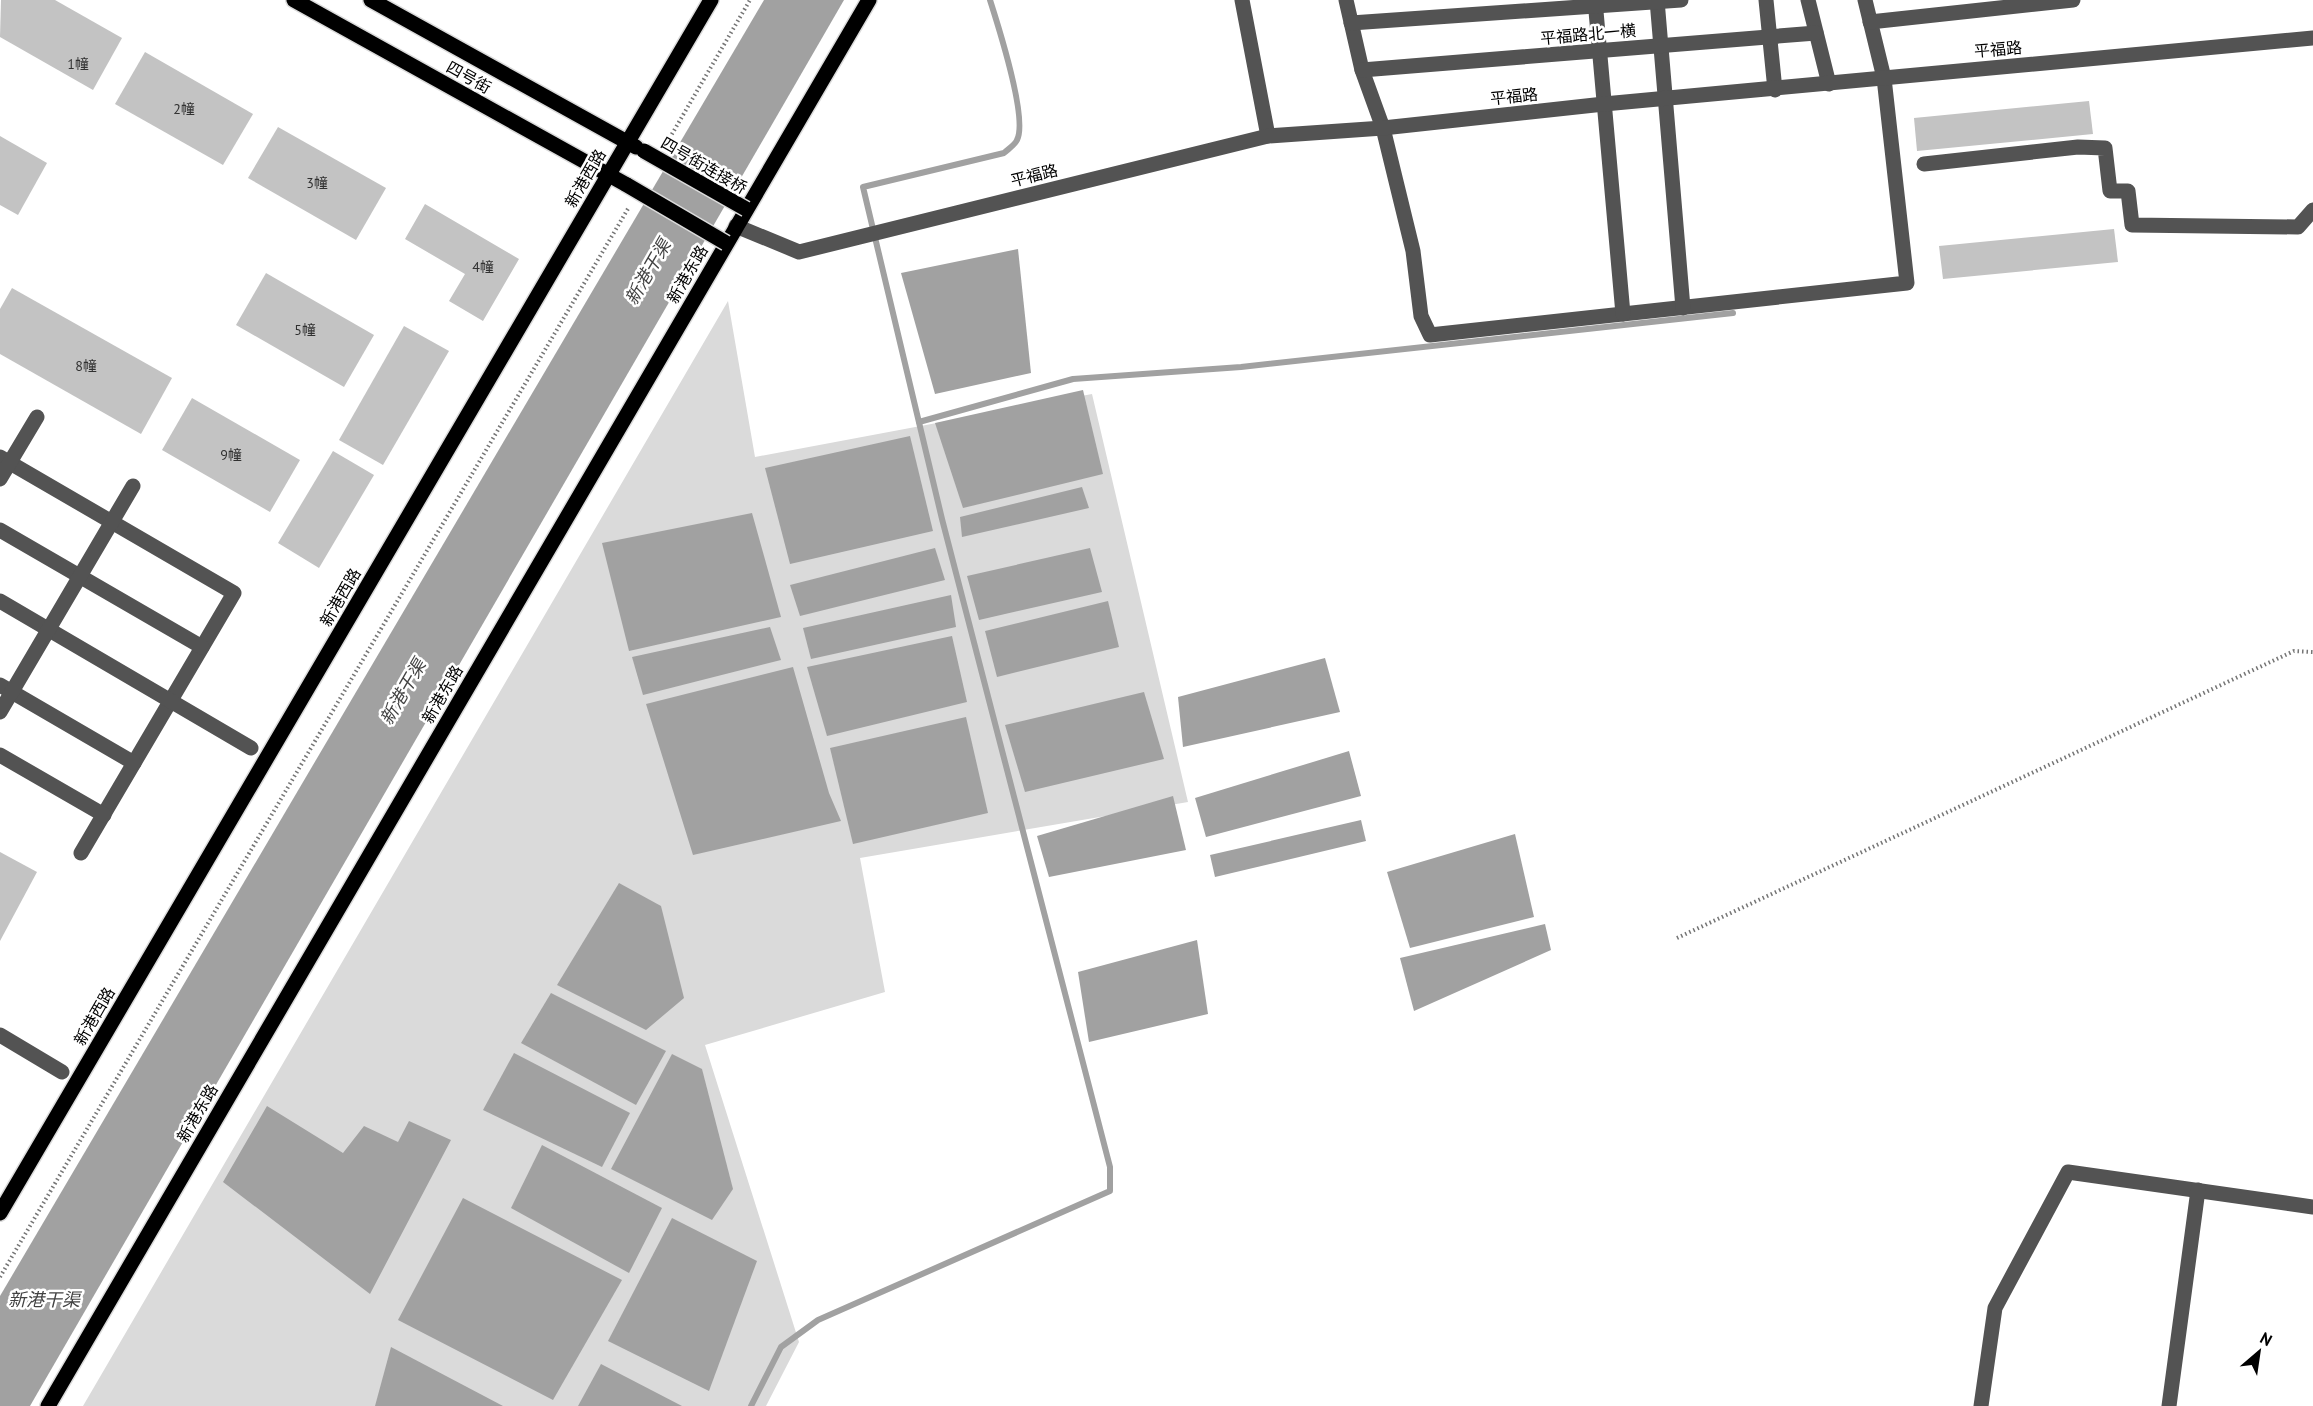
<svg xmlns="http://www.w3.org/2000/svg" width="2313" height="1406" viewBox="0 0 2313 1406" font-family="'PT Sans','Noto Sans SC',sans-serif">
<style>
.green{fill:#dadada}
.water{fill:#a1a1a1}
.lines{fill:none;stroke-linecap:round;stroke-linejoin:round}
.stream{stroke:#a1a1a1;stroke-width:6}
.building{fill:#c3c3c3}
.major-casing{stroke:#dbdbdb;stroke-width:18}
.path{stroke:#757575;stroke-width:4;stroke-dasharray:1.5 3;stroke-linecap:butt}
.minor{stroke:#535353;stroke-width:15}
.major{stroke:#000;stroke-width:15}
.major-bridge-casing{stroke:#dbdbdb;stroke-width:18;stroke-linecap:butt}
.major-bridge{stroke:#000;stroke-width:15}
.labels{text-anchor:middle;stroke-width:5;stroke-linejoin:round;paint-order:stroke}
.number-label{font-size:14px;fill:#313131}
.street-label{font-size:16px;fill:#000;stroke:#fff}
.water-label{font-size:18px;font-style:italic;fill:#424242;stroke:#fff}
</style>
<rect width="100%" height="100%" fill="#fff"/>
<path class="green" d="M 728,301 L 755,457 L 1092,394 L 1188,802 L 860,858 L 885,992 L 705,1045 L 799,1342 L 766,1406 L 83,1406 Z"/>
<g class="water">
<path d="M 764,0 L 844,0 L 30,1406 L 0,1406 L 0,1296 Z"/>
<path d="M 1018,249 L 1031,373 L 935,394 L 901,273 Z"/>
<path d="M 1083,390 L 1103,474 L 963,508 L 935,423 Z"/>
<path d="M 910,436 L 933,531 L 790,564 L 765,468 Z"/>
<path d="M 1082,487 L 1089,508 L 962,537 L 960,517 Z"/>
<path d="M 752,513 L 781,617 L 629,651 L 602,543 Z"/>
<path d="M 935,548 L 945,580 L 800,616 L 790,585 Z"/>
<path d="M 1090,548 L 1102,592 L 979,620 L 967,576 Z"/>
<path d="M 951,595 L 956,627 L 811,659 L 803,628 Z"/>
<path d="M 1108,601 L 1119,647 L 997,677 L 985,631 Z"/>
<path d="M 770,627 L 781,660 L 643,695 L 632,657 Z"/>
<path d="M 952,636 L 967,702 L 827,736 L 807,667 Z"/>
<path d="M 1325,658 L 1340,712 L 1183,747 L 1178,697 Z"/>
<path d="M 793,667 L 829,793 L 841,821 L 693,855 L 646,704 Z"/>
<path d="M 1144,692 L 1164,759 L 1025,792 L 1005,725 Z"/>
<path d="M 966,717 L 988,813 L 853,844 L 830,748 Z"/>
<path d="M 1349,751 L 1361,796 L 1206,837 L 1195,798 Z"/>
<path d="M 1173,796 L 1186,850 L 1049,877 L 1037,836 Z"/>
<path d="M 1361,820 L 1366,841 L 1215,877 L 1210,855 Z"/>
<path d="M 1515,834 L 1534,917 L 1410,948 L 1387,872 Z"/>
<path d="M 619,883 L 661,906 L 684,998 L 646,1030 L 557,985 Z"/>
<path d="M 1545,924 L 1551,950 L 1414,1011 L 1400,958 Z"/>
<path d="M 1197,940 L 1208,1014 L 1089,1042 L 1078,972 Z"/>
<path d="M 551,993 L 666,1051 L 636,1105 L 521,1043 Z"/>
<path d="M 514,1053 L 630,1113 L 602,1167 L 483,1110 Z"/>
<path d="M 672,1054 L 702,1069 L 733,1189 L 712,1220 L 611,1169 Z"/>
<path d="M 267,1106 L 343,1153 L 364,1126 L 398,1142 L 409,1121 L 451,1140 L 370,1294 L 223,1182 Z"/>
<path d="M 542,1145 L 662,1208 L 629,1273 L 511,1208 Z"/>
<path d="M 463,1198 L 622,1280 L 553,1400 L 398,1320 Z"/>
<path d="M 672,1218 L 757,1261 L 709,1391 L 608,1341 Z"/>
<path d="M 391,1347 L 503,1406 L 375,1406 Z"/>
<path d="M 601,1364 L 682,1406 L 578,1406 Z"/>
</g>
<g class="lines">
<g class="stream">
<path d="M 919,422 L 1073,379 L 1241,367 L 1733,313"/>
<path d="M 751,1406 L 781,1347 L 818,1320 L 1110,1191 L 1110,1167 L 942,519 L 863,187 L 1004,153 C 1008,149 1015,145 1017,140 C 1028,119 998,25 990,0"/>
</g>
</g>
<g class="building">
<path d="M 1,0 L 55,0 L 122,38 L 93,90 L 0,37 Z"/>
<path d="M 145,52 L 253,114 L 223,165 L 115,104 Z"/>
<path d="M 2089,101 L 2093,134 L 1917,151 L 1914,118 Z"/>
<path d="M 278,127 L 386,188 L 356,240 L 248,178 Z"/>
<path d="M 0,136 L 47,163 L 18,215 L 0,205 Z"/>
<path d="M 425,204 L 519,259 L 483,321 L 449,301 L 465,274 L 405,239 Z"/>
<path d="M 2114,229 L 2118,262 L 1943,279 L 1939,246 Z"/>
<path d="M 266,273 L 374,335 L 344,387 L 236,325 Z"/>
<path d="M 12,288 L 172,378 L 141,434 L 0,354 L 0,309 Z"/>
<path d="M 404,326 L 449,351 L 383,465 L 339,440 Z"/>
<path d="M 192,398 L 300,460 L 270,512 L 162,450 Z"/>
<path d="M 333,451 L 374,475 L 319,568 L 278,543 Z"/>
<path d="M 0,852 L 37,872 L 0,941 Z"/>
</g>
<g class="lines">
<g class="major-casing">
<g id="major">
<path d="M 294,0 L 627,185"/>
<path d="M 371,0 L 636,147"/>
<path d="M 0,1213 L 711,0"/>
<path d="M 48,1406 L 869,0"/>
</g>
</g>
<g class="path">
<path d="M 665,146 L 750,0"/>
<path d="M 1677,938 L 2294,651 L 2313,652"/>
<path d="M 0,1277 L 629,207"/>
</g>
<g class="minor">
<path d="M 1242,0 L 1268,136"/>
<path d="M 1346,0 L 1362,70 L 1383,128 L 1413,251 L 1421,316 L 1430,335 L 1907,283 L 1884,78 L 1865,0"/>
<path d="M 1595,0 L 1623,314"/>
<path d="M 1657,0 L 1683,308"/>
<path d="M 1766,0 L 1775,90"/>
<path d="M 1808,0 L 1829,84"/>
<path d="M 1870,22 L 2073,0"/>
<path d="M 1351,23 L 1681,0"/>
<path d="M 1362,70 L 1816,33"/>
<path d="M 1924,164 L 2078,147 L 2105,148 L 2110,191 L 2128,191 L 2132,225 L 2298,227 L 2313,210"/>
<path d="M 736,226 L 799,252 L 1268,136 L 1383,128 L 1604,104 L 2313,38"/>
<path d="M 0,457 L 234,593 L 81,853"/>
<path d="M 0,479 L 37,417"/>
<path d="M 0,530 L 202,647"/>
<path d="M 0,601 L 251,748"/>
<path d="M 0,685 L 134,763"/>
<path d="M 0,712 L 133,486"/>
<path d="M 0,755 L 104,815"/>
<path d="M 0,1035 L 62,1072"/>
<path d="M 1981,1406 L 1995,1308 L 2068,1172 L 2313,1207"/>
<path d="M 2169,1406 L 2198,1190"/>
</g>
<use href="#major" class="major"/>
<g class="major-bridge-casing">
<g id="major-bridge">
<path d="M 644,151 L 746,209"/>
<path d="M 627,185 L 726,243"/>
</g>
</g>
<use href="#major-bridge" class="major-bridge"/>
</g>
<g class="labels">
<g class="number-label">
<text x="78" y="69">1幢</text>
<text x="184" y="114">2幢</text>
<text x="317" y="188">3幢</text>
<text x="483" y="272">4幢</text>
<text x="305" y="335">5幢</text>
<text x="86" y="371">8幢</text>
<text x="231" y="460">9幢</text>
</g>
<g class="street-label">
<text transform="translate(1588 34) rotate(-5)" y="6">平福路北一横</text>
<text transform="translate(1998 49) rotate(-5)" y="6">平福路</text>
<text transform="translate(469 77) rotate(29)" y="6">四号街</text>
<text transform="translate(1514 96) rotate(-6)" y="6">平福路</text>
<text transform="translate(704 165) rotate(30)" y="6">四号街连接桥</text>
<text transform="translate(1034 175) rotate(-14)" y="6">平福路</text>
<text transform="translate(585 178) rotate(-60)" y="6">新港西路</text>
<text transform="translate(687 274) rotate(-60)" y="6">新港东路</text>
<text transform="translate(340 597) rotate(-60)" y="6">新港西路</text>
<text transform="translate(442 694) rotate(-60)" y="6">新港东路</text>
<text transform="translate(94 1016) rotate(-60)" y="6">新港西路</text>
<text transform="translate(197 1113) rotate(-60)" y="6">新港东路</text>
</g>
<g class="water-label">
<text transform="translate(648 272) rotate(-60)" y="6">新港干渠</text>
<text transform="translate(403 692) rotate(-60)" y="6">新港干渠</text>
<text x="44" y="1306">新港干渠</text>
</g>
</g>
<g transform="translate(2259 1352) rotate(29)" stroke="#ffffff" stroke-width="4.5" paint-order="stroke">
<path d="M0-4.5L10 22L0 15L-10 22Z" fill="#000000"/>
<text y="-9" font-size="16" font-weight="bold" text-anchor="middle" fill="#000000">N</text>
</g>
</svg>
